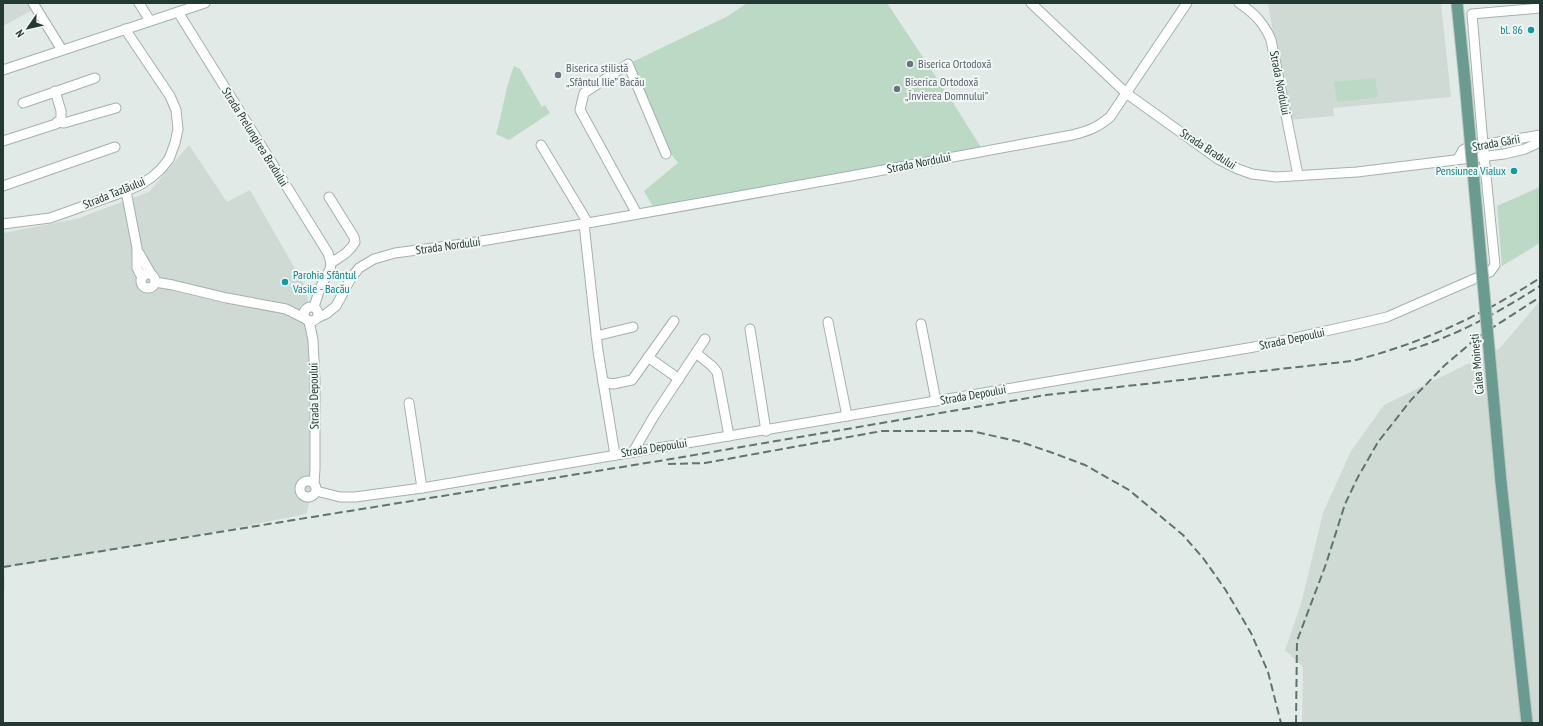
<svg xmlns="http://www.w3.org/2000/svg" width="1543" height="726" viewBox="0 0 1543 726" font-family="'PT Sans Narrow',sans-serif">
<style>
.built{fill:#cfdad5}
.green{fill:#bcd9c5}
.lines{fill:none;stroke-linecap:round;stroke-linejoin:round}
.minor-casing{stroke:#a4b1ad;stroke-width:11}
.major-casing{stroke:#bdc4c2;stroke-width:13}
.minor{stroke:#fff;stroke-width:9}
.major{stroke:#6a9b90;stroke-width:11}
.rail{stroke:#5d756f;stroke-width:2;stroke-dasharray:8 4;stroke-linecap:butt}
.major-bridge-casing{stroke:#bdc4c2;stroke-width:13;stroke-linecap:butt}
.major-bridge{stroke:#6a9b90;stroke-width:11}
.culture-dot{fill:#0f9aa8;stroke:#f1f7f4;stroke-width:1.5}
.worship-dot{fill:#6b7280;stroke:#f1f7f4;stroke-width:1.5}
.labels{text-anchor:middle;stroke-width:4;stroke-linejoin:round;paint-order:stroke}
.culture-label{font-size:12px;fill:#0d838f;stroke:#f1f7f4;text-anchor:end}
.worship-label{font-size:12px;fill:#5b616d;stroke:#f1f7f4;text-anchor:start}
.street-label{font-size:12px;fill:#233934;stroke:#f1f7f4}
</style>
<rect width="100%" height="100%" fill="#e1eae6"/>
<g class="built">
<path d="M 3,3 L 33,3 L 36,8 L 3,26 Z"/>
<path d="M 1268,3 L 1441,3 L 1451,97 L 1333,108 L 1334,116 L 1288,120 Z"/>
<path d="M 189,145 L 227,202 L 250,190 L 305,286 L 309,305 L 313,491 L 306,514 L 205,534 L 4,568 L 5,589 L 3,589 L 3,233 L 76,219 L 149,192 Z"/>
<path d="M 1540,301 L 1540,723 L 1302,723 L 1303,667 L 1285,650 L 1301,604 L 1323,513 L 1351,451 L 1384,405 L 1500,348 Z"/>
</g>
<g class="green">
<path d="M 747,3 L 887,3 L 952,101 L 982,149 L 654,208 L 644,191 L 678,163 L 669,151 L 628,64 L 728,16 Z"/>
<path d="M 514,66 L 520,69 L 542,107 L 545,105 L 550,113 L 509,140 L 496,134 C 503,112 505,88 514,66 Z"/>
<path d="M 1375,78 L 1378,97 L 1337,102 L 1334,82 Z"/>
<path d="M 1540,187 L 1540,243 L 1502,266 L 1497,206 Z"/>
</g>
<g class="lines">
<g class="minor-casing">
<g id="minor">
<path d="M 33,3 L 62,50"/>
<path d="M 139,3 L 150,21"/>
<path d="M 1031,3 L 1126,93 L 1218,159 L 1238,169 L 1252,174 L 1276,177 L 1357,172 L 1504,154 L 1525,149 L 1540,142"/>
<path d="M 1239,3 C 1254,13 1264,23 1271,40 L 1298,175"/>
<path d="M 178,12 L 328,253 L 331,263"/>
<path d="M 3,70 L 205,3"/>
<path d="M 23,103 L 95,78"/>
<path d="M 57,122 L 64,123 L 116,108"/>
<path d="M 3,141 L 56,124 L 61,120 L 61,111 L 55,91"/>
<path d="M 541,145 L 588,223"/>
<path d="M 1458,159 L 1463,150 L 1469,147 L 1540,135"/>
<path d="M 3,186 L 115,147"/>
<path d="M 126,191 L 137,248 L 137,268 L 140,274 L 143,277"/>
<path d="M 329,197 L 354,237 L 355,242 C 350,252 340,257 331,263"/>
<path d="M 637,214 L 580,110 L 584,93 L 628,64 L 666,154"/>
<path d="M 3,224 L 50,218 L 126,191 L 140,185 L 152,177 L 161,169 L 169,159 L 175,143 L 178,129 L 176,110 L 170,96 L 125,29"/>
<path d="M 584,224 L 598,351 L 615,455"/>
<path d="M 139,253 L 151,274"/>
<circle cx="148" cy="281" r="7"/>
<path d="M 155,282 L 173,285 L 227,298 L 286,309 L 306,319"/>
<circle cx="311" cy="314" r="7"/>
<path d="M 314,307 L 320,288 L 330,269 L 331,263"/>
<path d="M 317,318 L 326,314 L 336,306 L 351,278 L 359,268 L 374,259 L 395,253 L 470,243 L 588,223 L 851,176 L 1072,135 C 1088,131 1097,128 1110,117 L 1187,3"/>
<path d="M 309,321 L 313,340 L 315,381 L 315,469 L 314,484"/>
<path d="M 828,322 L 847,416"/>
<path d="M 921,324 L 936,401"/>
<path d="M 750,329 L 766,431"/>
<path d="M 596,336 L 633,327"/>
<path d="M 696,353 L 712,366 L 717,372 L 729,436"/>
<path d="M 648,357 L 679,379"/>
<path d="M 603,382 L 613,384 L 632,380 L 674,321"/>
<path d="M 409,403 L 422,488"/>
<path d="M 633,452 L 654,416 L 705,339"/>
<circle cx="308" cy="489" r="8"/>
<path d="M 316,491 L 340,497 L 355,497 L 422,488 L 1254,347 L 1366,322 L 1387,317 L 1490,272 L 1495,265 L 1484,156 L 1472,14 L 1540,8"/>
</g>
</g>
<g class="major-casing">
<g id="major">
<path d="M 1457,3 L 1465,82"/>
<path d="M 1501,482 L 1527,723"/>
</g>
</g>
<use href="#minor" class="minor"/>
<use href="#major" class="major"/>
<g class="rail">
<path d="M 1409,350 C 1456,336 1499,312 1540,286"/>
<path d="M 668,464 L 705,463 L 882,431 L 971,431 L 1021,442 L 1053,453 L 1085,465 L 1129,490 L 1183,535 L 1203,558 L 1225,589 L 1251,633 L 1268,672 L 1281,723"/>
<path d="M 3,567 L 665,460 L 1046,395 L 1352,361 C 1420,344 1481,316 1540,278"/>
<path d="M 1296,723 L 1297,641 L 1326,564 L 1345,504 L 1358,477 L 1378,442 L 1411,400 L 1445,365 L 1478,337 L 1540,297"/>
</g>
<g class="major-bridge-casing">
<path id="major-bridge" d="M 1465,82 L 1501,482"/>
</g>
<use href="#major-bridge" class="major-bridge"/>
</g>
<g class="culture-dot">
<circle cx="1531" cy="30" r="4"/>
<circle cx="1514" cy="171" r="4"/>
<circle cx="285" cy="282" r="4"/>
</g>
<g class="worship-dot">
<circle cx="910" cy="64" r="4"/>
<circle cx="558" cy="75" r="4"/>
<circle cx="897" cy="89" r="4"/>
</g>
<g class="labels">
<g class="culture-label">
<text x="1523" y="34">bl. 86</text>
<text x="1506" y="175">Pensiunea Vialux</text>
<text x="293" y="279" text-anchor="start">Parohia Sfântul<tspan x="293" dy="14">Vasile - Bacău</tspan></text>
</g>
<g class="worship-label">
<text x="918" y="68">Biserica Ortodoxă</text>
<text x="566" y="72">Biserica stilistă<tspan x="566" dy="14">„Sfântul Ilie” Bacău</tspan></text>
<text x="905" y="86">Biserica Ortodoxă<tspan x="905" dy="14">„Învierea Domnului”</tspan></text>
</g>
<g class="street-label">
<text transform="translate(1280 83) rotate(79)" y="4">Strada Nordului</text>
<text transform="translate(255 137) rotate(58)" y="4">Strada Prelungirea Bradului</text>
<text transform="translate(1496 143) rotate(-10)" y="4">Strada Gării</text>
<text transform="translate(1208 149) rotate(33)" y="4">Strada Bradului</text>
<text transform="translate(919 163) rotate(-11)" y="4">Strada Nordului</text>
<text transform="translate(114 193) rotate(-22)" y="4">Strada Tazlăului</text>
<text transform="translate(448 246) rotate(-8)" y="4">Strada Nordului</text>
<text transform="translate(1292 339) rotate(-12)" y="4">Strada Depoului</text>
<text transform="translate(1477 364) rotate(-95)" y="4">Calea Moinești</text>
<text transform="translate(973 395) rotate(-10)" y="4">Strada Depoului</text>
<text transform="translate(314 396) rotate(-91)" y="4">Strada Depoului</text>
<text transform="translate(654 448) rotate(-9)" y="4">Strada Depoului</text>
</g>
</g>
<rect width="1543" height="726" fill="none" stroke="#233934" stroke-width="8"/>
<g transform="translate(28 28) rotate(236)" stroke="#f1f7f4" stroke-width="3" paint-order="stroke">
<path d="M0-3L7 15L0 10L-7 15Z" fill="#233934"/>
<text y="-6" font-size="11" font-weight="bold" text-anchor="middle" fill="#233934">N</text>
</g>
</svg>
